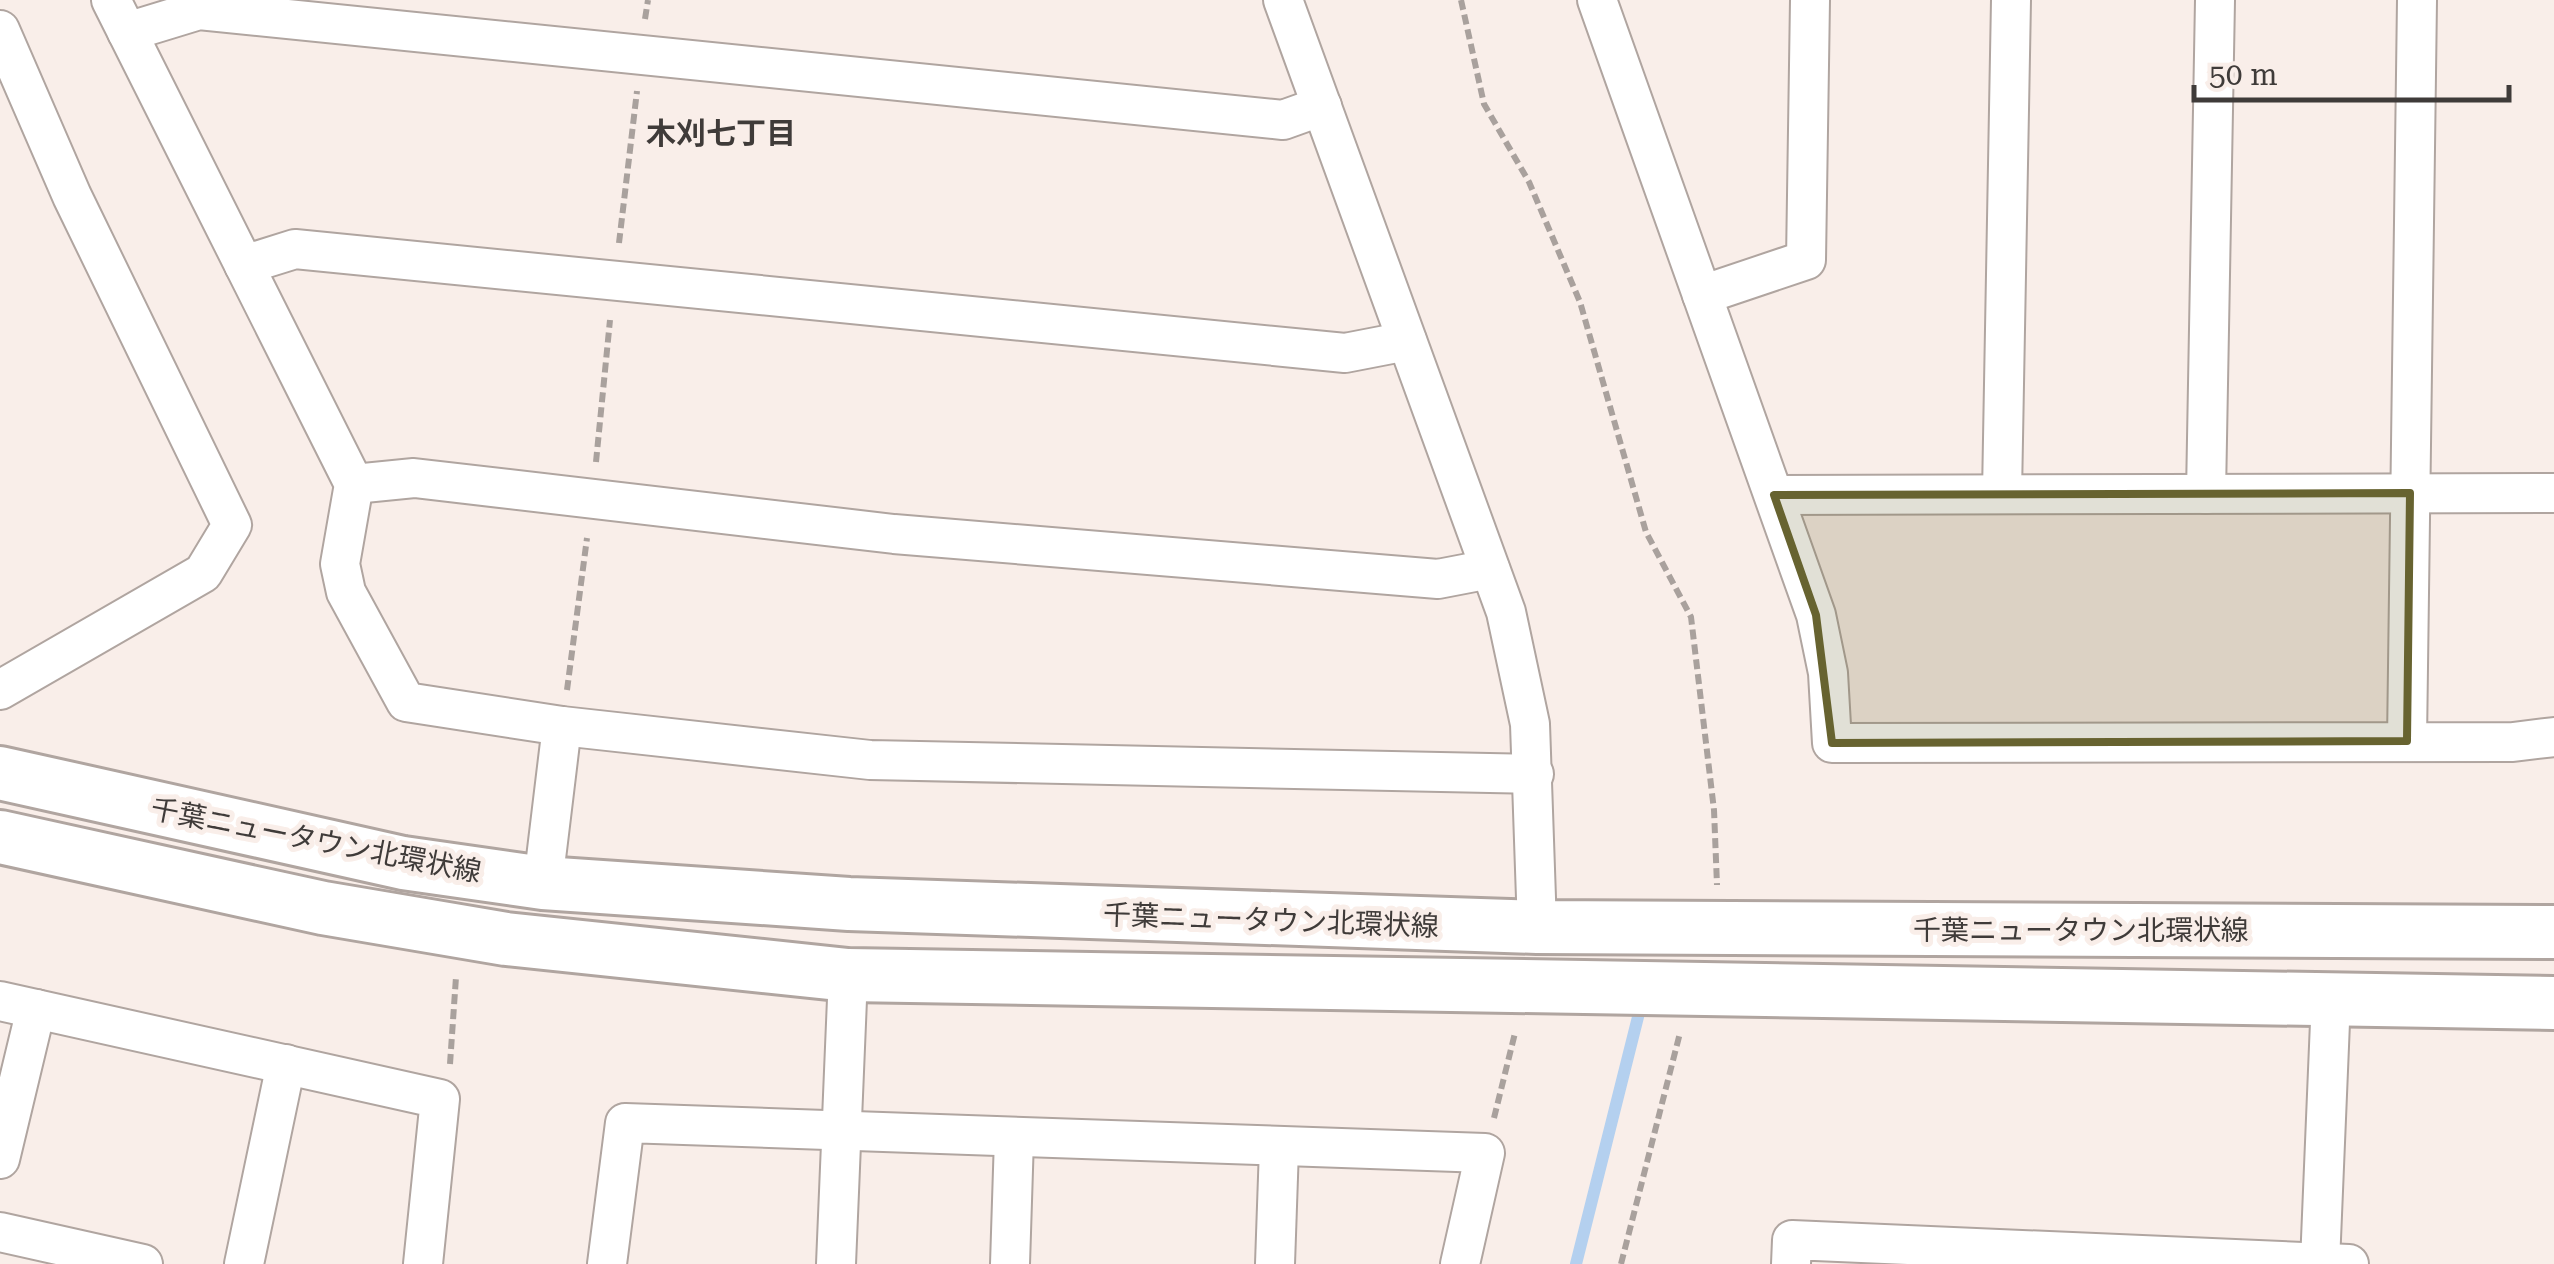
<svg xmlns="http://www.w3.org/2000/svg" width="2554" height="1264" viewBox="0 0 2554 1264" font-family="'Roboto Serif','Noto Sans JP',serif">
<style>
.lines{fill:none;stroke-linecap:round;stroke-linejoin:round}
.stream{stroke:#b4d0ef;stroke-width:12}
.street-casing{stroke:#b0a5a0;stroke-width:42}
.secondary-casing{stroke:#b0a5a0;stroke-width:58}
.path{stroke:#a9a19d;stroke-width:6;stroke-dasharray:10 5;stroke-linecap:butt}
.street{stroke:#fff;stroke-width:38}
.secondary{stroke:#fff;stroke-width:52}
.marked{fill:#676330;fill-opacity:0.2;stroke:#676330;stroke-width:8;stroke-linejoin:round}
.labels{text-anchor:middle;stroke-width:10;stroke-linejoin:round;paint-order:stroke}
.street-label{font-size:28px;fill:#3f3b39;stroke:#f9eee9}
.neighbourhood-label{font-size:30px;font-weight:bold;fill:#3f3b39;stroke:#f9eee9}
</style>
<rect width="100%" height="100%" fill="#f9eee9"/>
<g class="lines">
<path class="stream" d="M 1576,1264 L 1640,1009"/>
<g class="street-casing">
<g id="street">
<path d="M 111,0 L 354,484 L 340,564 L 346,592 L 406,702 L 562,726 L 870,760 L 1534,774"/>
<path d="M 1283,0 L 1506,612 L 1530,724 L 1537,927"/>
<path d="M 1597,0 L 1816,615 L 1828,673 L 1832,743 L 2513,742 L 2554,737"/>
<path d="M 0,30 L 72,196 L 232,525 L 203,573 L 0,690"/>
<path d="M 127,32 L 199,10 L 1283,120 L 1322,106"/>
<path d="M 244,265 L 295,249 L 1345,353 L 1407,341"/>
<path d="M 1702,295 L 1806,260 L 1810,0"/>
<path d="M 354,484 L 414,478 L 894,534 L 1438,579 L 1490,569"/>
<path d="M 2002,494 L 2011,0"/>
<path d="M 2206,494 L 2215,0"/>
<path d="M 1774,495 L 2554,493"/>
<path d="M 2407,741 L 2417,0"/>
<path d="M 543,883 L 562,726"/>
<path d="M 0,1001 L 440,1099 L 423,1264"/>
<path d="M 0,1159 L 36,1009"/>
<path d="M 0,1232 L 143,1264"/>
<path d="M 2320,1263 L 2331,998"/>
<path d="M 244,1264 L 286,1064"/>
<path d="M 607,1264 L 625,1123 L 1485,1153 L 1460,1264"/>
<path d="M 836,1264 L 848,975"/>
<path d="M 1010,1264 L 1014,1138"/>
<path d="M 1275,1264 L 1279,1148"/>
<path d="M 1791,1264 L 1792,1240 L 2349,1264"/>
</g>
</g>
<g class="secondary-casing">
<g id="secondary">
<path d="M 0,773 L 403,863 L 543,883 L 849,904 L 1537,927 L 2554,932"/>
<path d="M 0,837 L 323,908 L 506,939 L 848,975 L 2554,1003"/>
</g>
</g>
<g class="path">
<path d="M 1461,0 L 1484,104 L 1529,182 L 1580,302 L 1646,532 L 1691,617 L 1714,810 L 1717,885"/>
<path d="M 645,19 L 648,0"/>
<path d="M 619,243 L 637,91"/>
<path d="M 596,462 L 610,320"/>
<path d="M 567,690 L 587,538"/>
<path d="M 450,1064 L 456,977"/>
<path d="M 1494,1118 L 1515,1033"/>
<path d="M 1621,1264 L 1680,1033"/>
</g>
<use href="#street" class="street"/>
<use href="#secondary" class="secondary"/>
</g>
<path class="marked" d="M 2410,493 L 2407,741 L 1832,743 L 1816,615 L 1774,495 Z"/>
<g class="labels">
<g class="street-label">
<text transform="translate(316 840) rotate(11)" y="10">千葉ニュータウン北環状線</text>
<text transform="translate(1271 920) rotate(2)" y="10">千葉ニュータウン北環状線</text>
<text x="2081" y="940">千葉ニュータウン北環状線</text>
</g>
<g class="neighbourhood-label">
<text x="721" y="144">木刈七丁目</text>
</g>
</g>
<path d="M2194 85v15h315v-15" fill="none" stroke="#3f3b39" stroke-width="5"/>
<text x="2209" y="85" font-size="30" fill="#3f3b39" stroke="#f9eee9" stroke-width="8" paint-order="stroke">50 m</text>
</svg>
